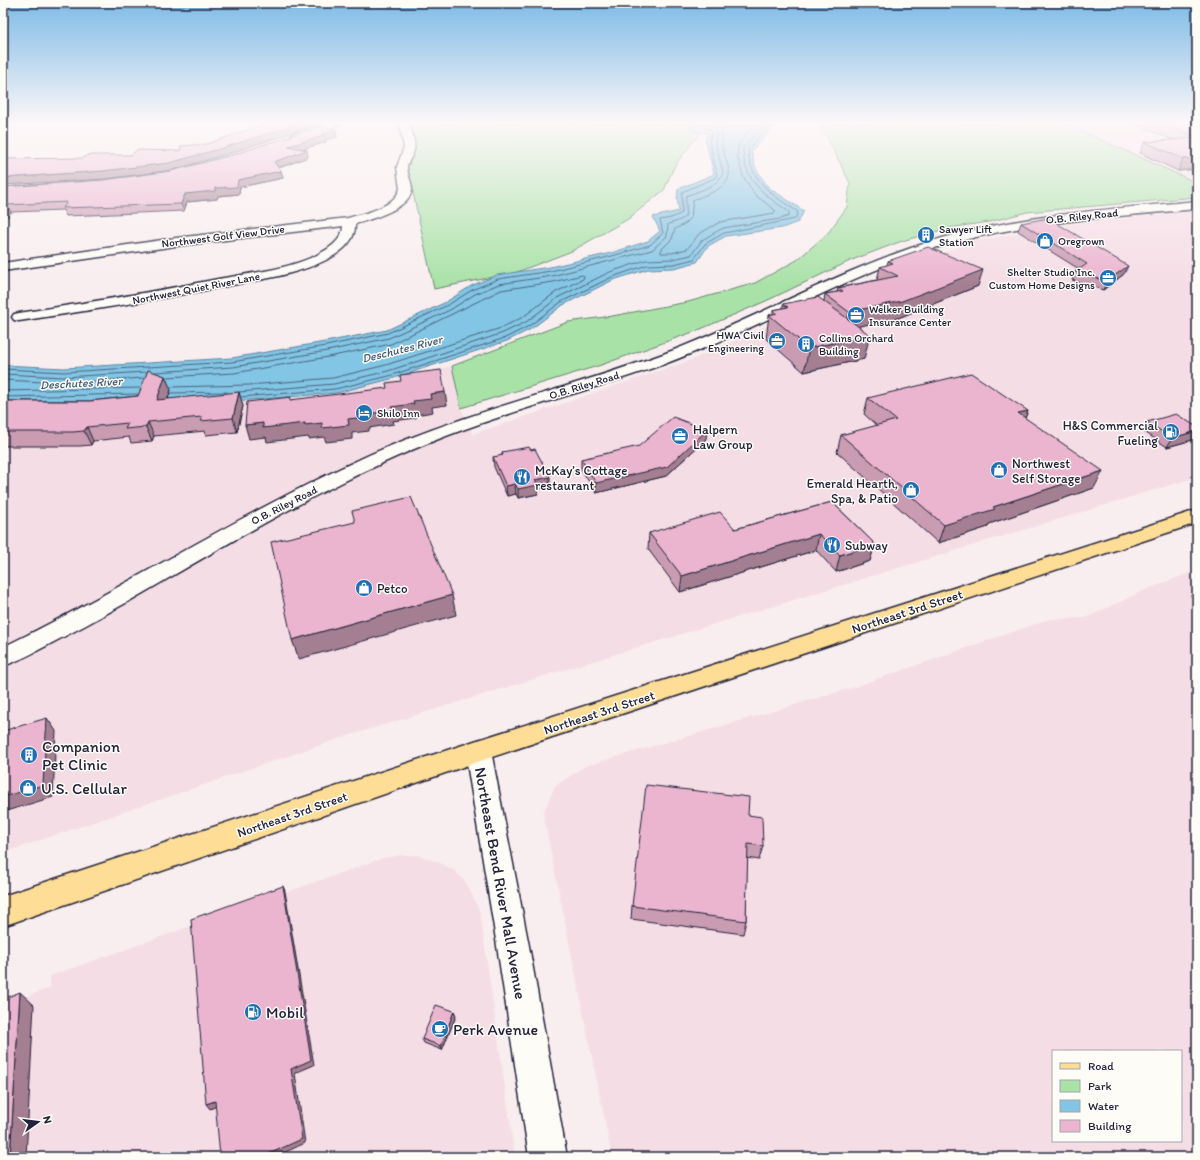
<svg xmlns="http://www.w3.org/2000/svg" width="1200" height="1160" viewBox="0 0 1200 1160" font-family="Itim,sans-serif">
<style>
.built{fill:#f5dde5;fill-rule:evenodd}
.green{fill:#a9e2a7;stroke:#668271}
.water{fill:#83c5e4;stroke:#5c84a0}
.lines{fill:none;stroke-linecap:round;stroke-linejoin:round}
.shore{stroke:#49637f;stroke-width:1}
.minor-casing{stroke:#22223b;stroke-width:3}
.tertiary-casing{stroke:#22223b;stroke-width:3}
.primary-casing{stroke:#22223b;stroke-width:3}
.minor{fill:#fdfcf7;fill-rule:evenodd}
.tertiary{fill:#fdfcf7;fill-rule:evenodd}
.primary{fill:#fedd96;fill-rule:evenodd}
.wall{fill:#ca9cb2;stroke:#22223b}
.shaded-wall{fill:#a47f91;stroke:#22223b}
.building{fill:#ebb5cf;stroke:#22223b}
.labels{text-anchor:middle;stroke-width:3;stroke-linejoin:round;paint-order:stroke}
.far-street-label{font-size:11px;fill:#22223b;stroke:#fdfcf7}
.far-poi-label{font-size:11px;fill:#22223b;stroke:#fdfcf7;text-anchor:start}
.far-water-label{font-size:12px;font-style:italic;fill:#445b76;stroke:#fdfcf7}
.poi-label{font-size:13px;fill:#22223b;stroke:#fdfcf7;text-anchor:start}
.street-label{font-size:13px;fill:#22223b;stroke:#fdfcf7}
.near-poi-label{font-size:16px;fill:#22223b;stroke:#fdfcf7;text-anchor:start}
.near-street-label{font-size:16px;fill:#22223b;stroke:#fdfcf7}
</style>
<rect width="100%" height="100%" fill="#f9eeef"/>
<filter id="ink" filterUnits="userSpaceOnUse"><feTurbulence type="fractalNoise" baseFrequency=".025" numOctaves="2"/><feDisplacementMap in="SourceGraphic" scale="8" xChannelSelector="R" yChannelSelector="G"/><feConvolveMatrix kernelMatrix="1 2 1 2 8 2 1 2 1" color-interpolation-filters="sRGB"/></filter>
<g filter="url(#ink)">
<g class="built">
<path d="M 1064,123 L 1197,123 L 1197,183 Z"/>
<path d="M 1197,210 L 1197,477 L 341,738 L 3,853 L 3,406 L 250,400 L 336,393 L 452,366 L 461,408 L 473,434 L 691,360 L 842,292 L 973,241 L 1070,224 Z"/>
<path d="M 1197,570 L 1197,1157 L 612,1157 L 543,813 L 555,786 L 585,766 L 848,689 L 1050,619 L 1085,618 L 1145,590 ZM 1053,1051 L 1181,1051 L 1181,1141 L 1053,1141 Z"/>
<path d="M 402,855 L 417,855 L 438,862 L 455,871 L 466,882 L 480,912 L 515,1157 L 3,1157 L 3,1005 L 50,988 L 50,976 L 383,858 Z"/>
</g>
<g class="green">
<path d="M 398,123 L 710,123 L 692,143 L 675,165 L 664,190 L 628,219 L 572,251 L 517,272 L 434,289 Z"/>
<path d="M 820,123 L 1064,123 L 1197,183 L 1197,197 L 1027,212 L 989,222 L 949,228 L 902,241 L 852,260 L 766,301 L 696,331 L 601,365 L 461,408 L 452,366 L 568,322 L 612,316 L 688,302 L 755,283 L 797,260 L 828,233 L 847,207 L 850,183 Z"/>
</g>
<path class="water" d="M 713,123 L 774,123 L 774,127 L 751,151 L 756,169 L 768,187 L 804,211 L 798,222 L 782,228 L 726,236 L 708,246 L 697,262 L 674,268 L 648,269 L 613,280 L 563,305 L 531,329 L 507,341 L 391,379 L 336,393 L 250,400 L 22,406 L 3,406 L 3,365 L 64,368 L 232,358 L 325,342 L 387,330 L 446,302 L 471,286 L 497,275 L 550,267 L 611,253 L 648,241 L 660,231 L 653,217 L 679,211 L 677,199 L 678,189 L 714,174 L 705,139 L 709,133 L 692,131 L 690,127 Z"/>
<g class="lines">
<g class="shore">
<path d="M 719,123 C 724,131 721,138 722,147 C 724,155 728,163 729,171 C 731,189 706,194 693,200 L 691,218 L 686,223 L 675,229 L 672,239 L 661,250 L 661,253 L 672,253 L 687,249 L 699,234 L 720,222 L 775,213 L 775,210 L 755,195 L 743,176 L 737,155 L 739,143 L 756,123"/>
<path d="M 3,369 L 64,372 L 232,362 L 326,346 L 388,333 L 448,305 L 472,290 L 498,279 L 551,271 L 612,256 L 650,245 L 663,233 L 660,220 L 671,218 L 682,213 L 682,192 L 715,178 L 717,175 L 709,141 L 712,133 L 710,129 L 704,128 L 704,123"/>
<path d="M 155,372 L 233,367 L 327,351 L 389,338 L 450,310 L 475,294 L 499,284 L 552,276 L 652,250 L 667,236 L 668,224 C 692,218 685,215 686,196 C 698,191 720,186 723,172 L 715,141 L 717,131 L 715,127 L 709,123"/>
<path d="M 3,374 L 64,377 L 146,372"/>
<path d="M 167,377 L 234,373 L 328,357 L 391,344 L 501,290 L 553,282 L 582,275 L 584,276 L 583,279 L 556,292 L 523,317 L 501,328 L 386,365 L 333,378 L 249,385 L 171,387"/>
<path d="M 3,380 L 64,383 L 144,378"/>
<path d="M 3,391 L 140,388"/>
<path d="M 239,392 L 334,384 L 388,371 L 503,333 L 526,322 L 559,297 L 610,272 L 646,260 L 673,259 L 691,255 L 702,240 L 723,228 L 780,219 L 789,216 L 789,212 C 765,195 743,181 743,148 L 765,123"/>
<path d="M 171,393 L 227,392"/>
<path d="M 3,397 L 138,394"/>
<path d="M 241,397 L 335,389 L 389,376 L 505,338 L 529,326 L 561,302 L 612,277 L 647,265 L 674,264 L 694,259 L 705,244 L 724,233 L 795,219 L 798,212 C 774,196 750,182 748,150 L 770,123"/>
</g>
<g class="minor-casing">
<g id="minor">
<path d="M 327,123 L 341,123 L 339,125 L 299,138 L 293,138 L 291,136 L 293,134 Z"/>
<path d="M 399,123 L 409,123 C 411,131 416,141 414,150 C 413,156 408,160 407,167 C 407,174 411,180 412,188 C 412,208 371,219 355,224 C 356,242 339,254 324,261 C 293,276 256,280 222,287 C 154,300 87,311 19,321 L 14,320 L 12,317 L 14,314 L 19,313 C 86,303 152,292 218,279 C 250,273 285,270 315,256 C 327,250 343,241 343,226 L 176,246 L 3,271 L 3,263 L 176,238 L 348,218 C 365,213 393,208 400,189 L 397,167 L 404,147 Z"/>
<path d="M 478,740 L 487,743 L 491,751 L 529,946 L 567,1157 L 529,1157 L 497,946 L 465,751 L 469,743 Z"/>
</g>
</g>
<g class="tertiary-casing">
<path id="tertiary" d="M 1197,201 L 1197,209 C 1109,217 1019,222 935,248 C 842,278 758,329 667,363 C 606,385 543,402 482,423 C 435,439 389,459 345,481 C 269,518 197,562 124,604 C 99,618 75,631 50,644 C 35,652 19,661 3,666 L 3,647 C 127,587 243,512 369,455 C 468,411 573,388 674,350 C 758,317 837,272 923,244 C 1012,215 1105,210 1197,201 Z"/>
</g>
<g class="primary-casing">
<path id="primary" d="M 1197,510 L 1197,523 L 480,761 L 3,926 L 3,896 L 478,740 Z"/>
</g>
<use href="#minor" class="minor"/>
<use href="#tertiary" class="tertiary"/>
<use href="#primary" class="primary"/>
</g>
<g class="wall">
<path d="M 1133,123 L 1197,123 L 1197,169 L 1178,171 L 1140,153 L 1145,142 L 1173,140 Z"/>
<path d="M 336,130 L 337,137 L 325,140 L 326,142 L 302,149 L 308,157 L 279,168 L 281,171 L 283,178 L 240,187 L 239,194 L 218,196 L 217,199 L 187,202 L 184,211 L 66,216 L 63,210 L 11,212 L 3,222 L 3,187 L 103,180 L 171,171 Z"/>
<path d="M 1021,223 L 1124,274 L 1103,290 L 1072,280 L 1075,272 L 1079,269 L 1018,231 Z"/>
<path d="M 888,261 L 978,286 L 898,318 L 858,326 L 864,359 L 804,372 L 766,339 L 769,315 L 773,314 L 773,310 L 783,308 L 783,304 L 824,301 L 825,294 L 837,292 L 838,288 L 877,280 L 880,267 L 887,265 Z"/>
<path d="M 1197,379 L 1197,391 L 1192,388 Z"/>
<path d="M 171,390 L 168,399 L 243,406 L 237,432 L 206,435 L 205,431 L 154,436 L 152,441 L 131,443 L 129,437 L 93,441 L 91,445 L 80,446 L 3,446 L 3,401 L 90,401 L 138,396 Z"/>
<path d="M 868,398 L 1028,411 L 1025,418 L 1094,488 L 989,524 L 988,527 L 938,543 L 837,452 L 841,435 L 877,426 L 864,414 Z"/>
<path d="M 1147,422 L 1196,439 L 1167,447 L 1143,431 Z"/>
<path d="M 706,439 L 666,476 L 596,493 L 581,469 L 581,459 Z"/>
<path d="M 502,452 L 550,487 L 538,489 L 538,494 L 518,498 L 516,494 L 507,496 L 494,467 L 493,457 L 502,456 Z"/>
<path d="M 832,502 L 875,544 L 870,561 L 836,572 L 816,550 L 680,592 L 648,549 L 649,533 L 735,529 Z"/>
<path d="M 1197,587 L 1197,601 L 1191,596 Z"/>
<path d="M 748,815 L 763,846 L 759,860 L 747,858 L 746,921 L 743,934 L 631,919 L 632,906 Z"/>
<path d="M 454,1011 L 456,1016 L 442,1050 L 424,1043 L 422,1039 Z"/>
</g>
<g class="shaded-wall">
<path d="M 301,123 L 308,123 L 309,127 L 225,155 L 172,170 L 106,179 L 3,185 L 3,178 L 103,171 Z"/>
<path d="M 336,130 L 337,137 L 325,140 L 326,142 L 290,153 L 288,146 Z"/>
<path d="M 307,150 L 308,157 L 275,169 L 274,162 Z"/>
<path d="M 1197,158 L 1197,169 L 1178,171 L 1183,159 Z"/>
<path d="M 281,171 L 283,178 L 240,187 L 239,194 L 218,196 L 217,199 L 187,202 L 184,211 L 181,204 L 185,194 L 215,188 L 238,180 Z"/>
<path d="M 7,205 L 11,212 L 3,222 L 3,210 Z"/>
<path d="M 1128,266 L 1124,274 L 1103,290 L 1107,281 Z"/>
<path d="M 983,270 L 978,286 L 898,318 L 846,329 L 849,312 Z"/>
<path d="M 870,335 L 864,359 L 804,372 L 809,348 Z"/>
<path d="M 165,376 L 171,390 L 162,413 L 157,400 Z"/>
<path d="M 239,392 L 243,406 L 237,432 L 233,418 Z"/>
<path d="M 445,392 L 447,405 L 432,407 L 433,412 L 416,415 L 416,418 L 393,421 L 394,424 L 369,428 L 369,431 L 352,433 L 352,439 L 326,442 L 324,437 L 309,439 L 308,437 L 267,442 L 266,437 L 249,439 L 245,425 L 263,423 L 305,423 L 348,419 L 413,401 L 430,394 Z"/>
<path d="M 1028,411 L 1021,428 L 1018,413 Z"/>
<path d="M 148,422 L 154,436 L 152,441 L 146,427 Z"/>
<path d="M 87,427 L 93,441 L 91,445 L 84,431 Z"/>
<path d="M 707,430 L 706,439 L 666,476 L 596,493 L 596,483 Z"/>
<path d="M 1197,431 L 1197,437 L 1196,439 L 1167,447 L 1172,438 Z"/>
<path d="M 1103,471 L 1094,488 L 989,524 L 988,527 L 938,543 L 944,525 L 993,507 Z"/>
<path d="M 550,477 L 550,487 L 538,489 L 538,494 L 518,498 L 518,489 L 535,480 Z"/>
<path d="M 515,484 L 516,494 L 507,496 L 506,486 Z"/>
<path d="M 819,534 L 816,550 L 680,592 L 682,576 Z"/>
<path d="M 875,544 L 870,561 L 836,572 L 840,555 Z"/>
<path d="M 452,595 L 456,615 L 299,659 L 292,640 Z"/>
<path d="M 47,718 L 56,731 L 53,797 L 3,812 L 3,797 Z"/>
<path d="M 283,886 L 285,891 L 314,1065 L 295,1073 L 305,1143 L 275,1157 L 262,1157 L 291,1069 Z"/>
<path d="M 20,992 L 34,1005 L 26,1157 L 10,1157 Z"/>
<path d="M 454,1011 L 456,1016 L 442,1050 L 441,1046 Z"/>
<path d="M 215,1101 L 219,1105 L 210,1109 L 206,1104 Z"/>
</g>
<g class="building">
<path d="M 268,123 L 301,123 L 223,148 L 169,163 L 103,171 L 3,178 L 3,159 L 84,158 L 87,155 L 131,155 L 137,150 L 180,151 L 181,146 L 207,144 Z"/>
<path d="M 1163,123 L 1197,123 L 1197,137 Z"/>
<path d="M 321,126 L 336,130 L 321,135 L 324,136 L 288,146 L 307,150 L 274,162 L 281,171 L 238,180 L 237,187 L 215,188 L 215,191 L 185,194 L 181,204 L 63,208 L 67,202 L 7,205 L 3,210 L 3,187 L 103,180 L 171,171 L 232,155 Z"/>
<path d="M 1197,138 L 1197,158 L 1183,159 L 1145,142 Z"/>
<path d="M 1048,218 L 1128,266 L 1107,281 L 1075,272 L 1087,264 L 1021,223 Z"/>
<path d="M 928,247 L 983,270 L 902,301 L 849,312 L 825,294 L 843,291 L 838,288 L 898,276 L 880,267 L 893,263 L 888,261 Z"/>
<path d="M 818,297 L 870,335 L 809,348 L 769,315 L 777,313 L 773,310 L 788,307 L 783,304 Z"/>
<path d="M 148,370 L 165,376 L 157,400 L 239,392 L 233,418 L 201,421 L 202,417 L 148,422 L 146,427 L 125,429 L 128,423 L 87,427 L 84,431 L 73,432 L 3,432 L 3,401 L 90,401 L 138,396 Z"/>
<path d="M 441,370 L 445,392 L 430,394 L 431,399 L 413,401 L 414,404 L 391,407 L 391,411 L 366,414 L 366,417 L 348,419 L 349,425 L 322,428 L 322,423 L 305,425 L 305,423 L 263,428 L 263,423 L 245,425 L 247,402 L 291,397 L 290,400 L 387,388 L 386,383 L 401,381 L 400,375 Z"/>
<path d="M 971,373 L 1028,411 L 1018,413 L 1103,471 L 993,507 L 995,509 L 944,525 L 841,435 L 896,420 L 868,398 Z"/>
<path d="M 1176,414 L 1197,427 L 1197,431 L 1172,438 L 1147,422 Z"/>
<path d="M 673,417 L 707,430 L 667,467 L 596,483 L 581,459 L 639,446 Z"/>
<path d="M 529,447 L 531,450 L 535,449 L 550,477 L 535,480 L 538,485 L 518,489 L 515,484 L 506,486 L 493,457 L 503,455 L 502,452 Z"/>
<path d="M 411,497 L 452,595 L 292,640 L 271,542 L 355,522 L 352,511 Z"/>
<path d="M 832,502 L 875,544 L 840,555 L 819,534 L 682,576 L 649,533 L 720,512 L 735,529 Z"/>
<path d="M 47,718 L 43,785 L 3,797 L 3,731 Z"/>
<path d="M 646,785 L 749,797 L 748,815 L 762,817 L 763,846 L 748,844 L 746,921 L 632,906 Z"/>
<path d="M 283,886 L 311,1060 L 291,1069 L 302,1139 L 262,1157 L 220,1157 L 215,1101 L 206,1104 L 191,919 Z"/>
<path d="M 20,992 L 10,1157 L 3,1157 L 3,999 Z"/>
<path d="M 436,1005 L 454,1011 L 441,1046 L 422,1039 Z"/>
</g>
</g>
<linearGradient id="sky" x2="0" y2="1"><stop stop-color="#7fbbe6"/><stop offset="0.43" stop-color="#fcf7f8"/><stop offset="1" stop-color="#fcf7f8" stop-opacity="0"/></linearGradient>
<rect width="1200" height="285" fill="url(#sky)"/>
<defs>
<g id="building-disc" transform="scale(0.9)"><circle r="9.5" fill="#1f6fb2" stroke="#fdfcf7"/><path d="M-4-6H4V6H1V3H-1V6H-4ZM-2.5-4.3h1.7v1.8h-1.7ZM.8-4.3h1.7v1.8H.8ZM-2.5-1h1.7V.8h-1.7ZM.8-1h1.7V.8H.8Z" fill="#fff"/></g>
<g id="shop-disc" transform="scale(0.9)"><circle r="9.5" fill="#1f6fb2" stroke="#fdfcf7"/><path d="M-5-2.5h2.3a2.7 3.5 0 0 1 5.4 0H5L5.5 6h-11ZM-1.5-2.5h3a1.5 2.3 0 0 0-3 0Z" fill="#fff"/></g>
<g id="office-disc" transform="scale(0.9)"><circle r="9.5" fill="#1f6fb2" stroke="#fdfcf7"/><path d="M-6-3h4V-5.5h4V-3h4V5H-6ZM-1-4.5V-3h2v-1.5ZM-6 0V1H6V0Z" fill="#fff"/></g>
<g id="hotel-disc" transform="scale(0.9)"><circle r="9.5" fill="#1f6fb2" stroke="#fdfcf7"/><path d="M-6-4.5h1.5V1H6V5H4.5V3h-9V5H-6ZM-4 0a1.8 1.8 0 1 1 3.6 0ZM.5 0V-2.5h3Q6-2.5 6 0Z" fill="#fff"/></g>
<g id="fuel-disc" transform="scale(0.9)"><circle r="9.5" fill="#1f6fb2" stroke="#fdfcf7"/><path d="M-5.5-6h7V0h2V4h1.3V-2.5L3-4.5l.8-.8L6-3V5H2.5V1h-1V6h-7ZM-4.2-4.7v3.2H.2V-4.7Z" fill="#fff"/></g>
<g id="restaurant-disc" transform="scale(0.9)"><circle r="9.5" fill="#1f6fb2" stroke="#fdfcf7"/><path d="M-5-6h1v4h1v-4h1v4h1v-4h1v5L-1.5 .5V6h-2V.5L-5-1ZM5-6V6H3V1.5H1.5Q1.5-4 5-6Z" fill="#fff"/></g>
<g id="cafe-disc" transform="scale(0.9)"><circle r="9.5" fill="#1f6fb2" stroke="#fdfcf7"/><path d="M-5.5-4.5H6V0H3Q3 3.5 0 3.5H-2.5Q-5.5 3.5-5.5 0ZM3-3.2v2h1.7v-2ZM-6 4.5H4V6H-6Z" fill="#fff"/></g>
</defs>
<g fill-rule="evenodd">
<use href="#building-disc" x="926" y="235"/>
<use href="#shop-disc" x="1045" y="241"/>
<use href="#office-disc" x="1108" y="278"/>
<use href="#office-disc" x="856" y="315"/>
<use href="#office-disc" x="777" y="341"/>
<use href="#building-disc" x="806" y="344"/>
<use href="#hotel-disc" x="364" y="413"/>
<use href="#fuel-disc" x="1171" y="432"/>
<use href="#office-disc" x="680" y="436"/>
<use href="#shop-disc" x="999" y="470"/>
<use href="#restaurant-disc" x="522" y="477"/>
<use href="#shop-disc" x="911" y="490"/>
<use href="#restaurant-disc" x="832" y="545"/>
<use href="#shop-disc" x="364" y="588"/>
<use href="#building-disc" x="29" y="755"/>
<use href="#shop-disc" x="28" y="788"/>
<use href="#fuel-disc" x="253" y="1012"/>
<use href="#cafe-disc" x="440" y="1029"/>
</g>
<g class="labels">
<g class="far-street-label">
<text transform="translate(1082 216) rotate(-6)" y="4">O.B. Riley Road</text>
<text transform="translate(223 236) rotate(-7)" y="4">Northwest Golf View Drive</text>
<text transform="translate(196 288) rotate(-11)" y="4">Northwest Quiet River Lane</text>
<text transform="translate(584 385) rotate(-17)" y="4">O.B. Riley Road</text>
<text transform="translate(284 505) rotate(-27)" y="4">O.B. Riley Road</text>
</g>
<g class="far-poi-label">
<text x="939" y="233">Sawyer Lift<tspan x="939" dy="13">Station</tspan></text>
<text x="1058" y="245">Oregrown</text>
<text x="1095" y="276" text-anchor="end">Shelter Studio Inc.<tspan x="1095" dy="13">Custom Home Designs</tspan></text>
<text x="869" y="313">Welker Building<tspan x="869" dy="13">Insurance Center</tspan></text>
<text x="764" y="339" text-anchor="end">HWA Civil<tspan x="764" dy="13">Engineering</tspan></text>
<text x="819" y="342">Collins Orchard<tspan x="819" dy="13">Building</tspan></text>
<text x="377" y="417">Shilo Inn</text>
</g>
<g class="far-water-label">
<text transform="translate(402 349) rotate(-14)" y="4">Deschutes River</text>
<text transform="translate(81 383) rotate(-3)" y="4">Deschutes River</text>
</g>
<g class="poi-label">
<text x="1158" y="430" text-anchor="end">H&amp;S Commercial<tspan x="1158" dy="15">Fueling</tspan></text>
<text x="693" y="434">Halpern<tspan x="693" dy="15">Law Group</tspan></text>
<text x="1012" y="468">Northwest<tspan x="1012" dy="15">Self Storage</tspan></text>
<text x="535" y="475">McKay’s Cottage<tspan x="535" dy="15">restaurant</tspan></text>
<text x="898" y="488" text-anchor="end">Emerald Hearth,<tspan x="898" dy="15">Spa, &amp; Patio</tspan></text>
<text x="845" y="550">Subway</text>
<text x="377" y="593">Petco</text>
</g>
<g class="street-label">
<text transform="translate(907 611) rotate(-18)" y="5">Northeast 3rd Street</text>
<text transform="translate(599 712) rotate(-18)" y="5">Northeast 3rd Street</text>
<text transform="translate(292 814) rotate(-19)" y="5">Northeast 3rd Street</text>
</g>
<g class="near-poi-label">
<text x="42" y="752">Companion<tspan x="42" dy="18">Pet Clinic</tspan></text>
<text x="41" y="794">U.S. Cellular</text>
<text x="266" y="1018">Mobil</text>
<text x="453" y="1035">Perk Avenue</text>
</g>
<g class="near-street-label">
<text transform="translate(501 883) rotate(80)" y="6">Northeast Bend River Mall Avenue</text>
</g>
</g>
<rect width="1200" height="1160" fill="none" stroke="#fdfcf7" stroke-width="16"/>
<rect x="8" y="8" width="1184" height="1144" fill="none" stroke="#22223b" stroke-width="1.5" filter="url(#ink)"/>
<rect x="1052" y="1050" width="130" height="92" fill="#fdfcf7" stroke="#a5a5ac"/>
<rect x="1060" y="1063" width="20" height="6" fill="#fedd96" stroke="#a5a5ac"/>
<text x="1088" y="1070" font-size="12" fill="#22223b">Road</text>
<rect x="1060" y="1080" width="20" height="12" fill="#a9e2a7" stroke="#a5a5ac"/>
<text x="1088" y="1090" font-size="12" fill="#22223b">Park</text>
<rect x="1060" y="1100" width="20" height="12" fill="#83c5e4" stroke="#a5a5ac"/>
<text x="1088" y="1110" font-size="12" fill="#22223b">Water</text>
<rect x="1060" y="1120" width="20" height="12" fill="#ebb5cf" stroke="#a5a5ac"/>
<text x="1088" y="1130" font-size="12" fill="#22223b">Building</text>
<g transform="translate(38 1122) rotate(76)" stroke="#fdfcf7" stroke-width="3" paint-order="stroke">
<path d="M0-3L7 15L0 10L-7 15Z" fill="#22223b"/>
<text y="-6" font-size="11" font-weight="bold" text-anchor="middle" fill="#22223b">N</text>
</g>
</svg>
